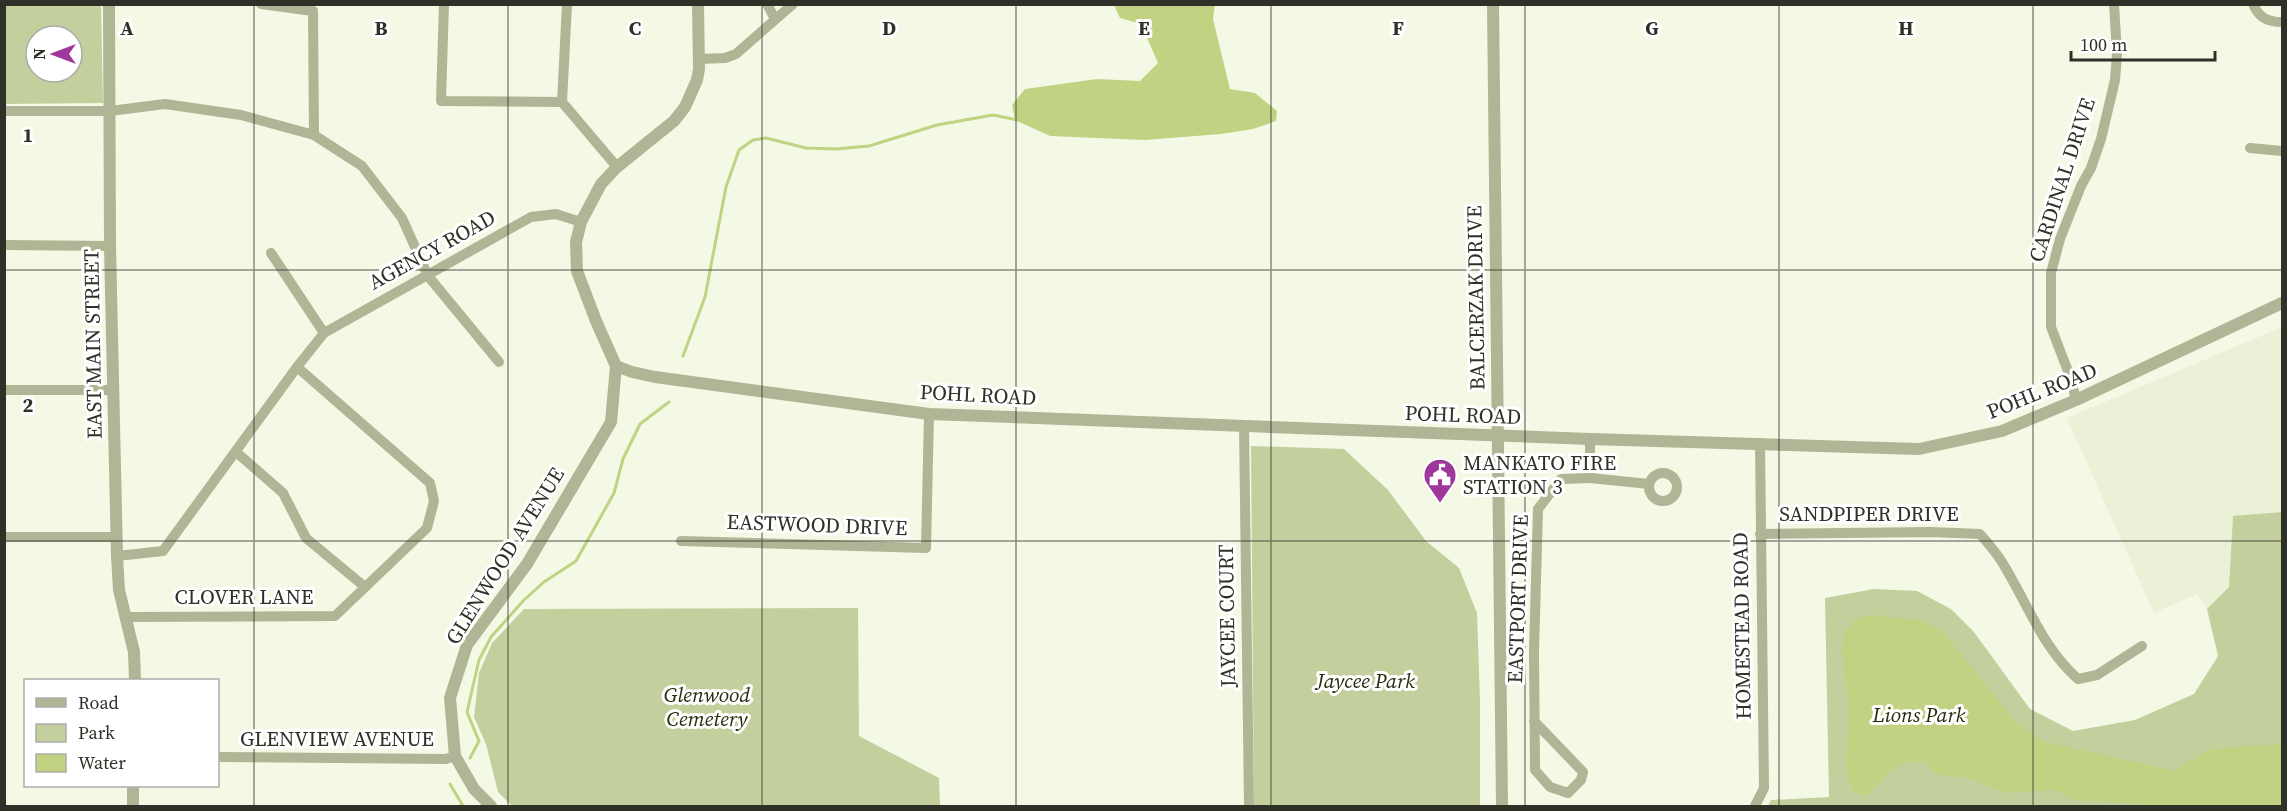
<svg xmlns="http://www.w3.org/2000/svg" width="2287" height="811" viewBox="0 0 2287 811" font-family="'Source Serif 4',serif">
<style>
.built{fill:#eaf1d6}
.green{fill:#c3cf9d;fill-rule:evenodd}
.water{fill:#c1d383}
.lines{fill:none;stroke-linecap:round;stroke-linejoin:round}
.stream{stroke:#c1d383;stroke-width:3}
.minor{stroke:#aeb695;stroke-width:10}
.tertiary{stroke:#aeb695;stroke-width:12}
.grid{fill:none;stroke:#2f3129;stroke-width:1.5;stroke-opacity:0.55}
.labels{text-anchor:middle;stroke-width:6;stroke-linejoin:round;paint-order:stroke}
.street-label{font-size:21px;fill:#2f3129;stroke:#fff}
.poi-label{font-size:21px;fill:#2f3129;stroke:#fff;text-anchor:start}
.park-label{font-size:21px;font-style:italic;fill:#272d0b;stroke:#fff}
.grid-label{font-size:20px;text-anchor:middle;font-weight:bold;fill:#2f3129;stroke:#fff;stroke-width:6;stroke-linejoin:round;paint-order:stroke}
</style>
<rect width="100%" height="100%" fill="#f4f9e6"/>
<path class="built" d="M 2282,327 L 2282,512 L 2233,517 L 2229,587 L 2207,609 L 2197,594 L 2154,613 L 2067,418 Z"/>
<g class="green">
<path d="M 4,5 L 101,5 L 103,103 L 5,104 ZM 36,36 L 72,36 L 72,72 L 36,72 Z"/>
<path d="M 1251,446 L 1344,449 L 1388,490 L 1426,541 L 1459,568 L 1477,613 L 1480,700 L 1480,806 L 1254,806 Z"/>
<path d="M 2282,512 L 2282,806 L 1768,806 L 1771,800 L 1829,797 L 1825,598 L 1874,589 L 1917,591 L 1951,609 L 1974,632 L 2030,709 L 2073,731 L 2135,720 L 2194,694 L 2218,656 L 2207,609 L 2229,587 L 2233,516 Z"/>
<path d="M 858,608 L 859,736 L 939,778 L 940,806 L 512,806 L 498,792 L 486,744 L 474,717 L 479,673 L 492,643 L 524,609 Z"/>
</g>
<g class="water">
<path d="M 1215,4 L 1213,19 L 1230,89 L 1255,93 L 1277,111 L 1276,121 L 1253,129 L 1221,134 L 1145,140 L 1050,136 L 1015,120 L 1012,105 L 1025,89 L 1097,79 L 1140,81 L 1158,63 L 1141,24 L 1120,18 L 1114,5 Z"/>
<path d="M 1873,615 L 1925,621 L 1942,631 L 2014,720 L 2042,741 L 2173,771 L 2211,749 L 2282,744 L 2282,806 L 2141,806 L 2138,804 L 2076,800 L 2055,790 L 2008,793 L 1970,779 L 1935,774 C 1927,762 1923,759 1909,762 C 1888,766 1882,785 1865,796 L 1855,793 L 1847,778 L 1846,758 L 1849,712 L 1842,648 L 1845,632 L 1857,618 Z"/>
</g>
<g class="lines">
<g class="stream">
<path d="M 683,356 L 705,297 L 726,187 L 739,150 L 753,140 L 766,138 L 806,148 L 836,149 L 869,146 L 937,125 L 993,115 L 1018,120"/>
<path d="M 470,758 L 479,741 L 467,712 L 479,660 L 491,637 L 524,600 L 544,582 L 576,561 L 614,493 L 623,459 L 640,424 L 669,402"/>
<path d="M 450,784 L 463,806"/>
</g>
<g class="minor">
<path d="M 261,4 L 313,11 L 314,135"/>
<path d="M 444,4 L 441,101 L 562,102"/>
<path d="M 567,4 L 562,102 L 617,167"/>
<path d="M 767,4 L 775,19"/>
<path d="M 2253,4 C 2259,18 2268,22 2282,22"/>
<path d="M 699,59 L 725,58 L 736,54 L 793,4"/>
<path d="M 4,111 L 110,111 L 165,104 L 241,115 L 314,135 L 362,166 L 402,218 L 428,276 L 499,362"/>
<path d="M 2250,148 L 2282,151"/>
<path d="M 4,245 L 110,246"/>
<path d="M 271,253 L 324,333"/>
<path d="M 4,390 L 114,390"/>
<path d="M 2076,400 L 2071,379 L 2051,327 L 2051,273 L 2060,239 L 2081,186 L 2091,168 L 2101,139 L 2115,80 L 2117,54 L 2114,4"/>
<path d="M 1244,425 L 1249,806"/>
<path d="M 236,452 L 283,493 L 306,538 L 365,587"/>
<circle cx="1663" cy="487" r="14"/>
<path d="M 1590,478 L 1649,484"/>
<path d="M 1760,534 L 1931,532 L 1980,534 C 1987,542 1994,550 2000,559 C 2026,599 2041,647 2078,679 L 2097,675 L 2142,646"/>
<path d="M 4,537 L 116,537"/>
<path d="M 681,541 L 926,548 L 929,414"/>
<path d="M 117,556 L 163,551 L 297,367 L 324,333 L 531,217 L 556,214 L 581,222"/>
<path d="M 126,617 L 335,616 L 427,528 L 434,501 L 430,483 L 297,367"/>
<path d="M 1534,721 L 1583,772 L 1581,780 L 1568,793 L 1550,787 L 1535,770 L 1534,651 L 1538,509 L 1561,479 L 1590,478 L 1590,439"/>
<path d="M 218,757 L 446,759 L 455,756"/>
<path d="M 1755,806 L 1764,788 L 1760,443"/>
</g>
<g class="tertiary">
<path d="M 109,4 L 110,246 L 117,556 L 119,590 L 134,652 L 135,680"/>
<path d="M 1493,4 L 1502,806"/>
<path d="M 616,366 L 632,372 L 655,377 L 929,414 L 1590,439 L 1919,449 L 2002,431 L 2076,400 L 2282,303"/>
<path d="M 133,806 L 133,786"/>
<path d="M 491,806 L 474,789 L 455,756 L 450,698 L 467,645 L 527,564 L 611,422 L 616,366 L 596,321 L 577,271 L 576,242 L 581,222 L 601,184 L 617,167 L 674,121 L 685,107 L 697,80 L 699,69 L 698,4"/>
</g>
</g>
<path class="grid" d="M 254,4 L 254,806M 508,4 L 508,806M 762,4 L 762,806M 1016,4 L 1016,806M 1271,4 L 1271,806M 1525,4 L 1525,806M 1779,4 L 1779,806M 2033,4 L 2033,806M 4,270 L 2282,270M 4,541 L 2282,541"/>
<defs>
<g id="civic-pin" transform="scale(1.725)"><path d="M0 17L-7.5 6A9.5 9.5 0 1 1 7.5 6Z" fill="#9e379b" stroke="#fff"/><path d="M-.6-6.5H3V-4.5H.6V-3L4-1V1h2V6H-6V1h2V-1L-.6-3ZM-1.2 2.5V6h2.4V2.5Z" fill="#fff"/></g>
</defs>
<g fill-rule="evenodd">
<use href="#civic-pin" x="1440" y="475"/>
</g>
<g class="labels">
<g class="street-label">
<text transform="translate(2062 180) rotate(-72)" y="7">CARDINAL DRIVE</text>
<text transform="translate(432 250) rotate(-29)" y="7">AGENCY ROAD</text>
<text transform="translate(1476 298) rotate(-91)" y="7">BALCERZAK DRIVE</text>
<text transform="translate(93 344) rotate(-91)" y="7">EAST MAIN STREET</text>
<text transform="translate(2042 391) rotate(-22)" y="7">POHL ROAD</text>
<text transform="translate(978 395) rotate(3)" y="7">POHL ROAD</text>
<text transform="translate(1463 415) rotate(2)" y="7">POHL ROAD</text>
<text x="1869" y="521">SANDPIPER DRIVE</text>
<text transform="translate(817 525) rotate(2)" y="7">EASTWOOD DRIVE</text>
<text transform="translate(505 556) rotate(-58)" y="7">GLENWOOD AVENUE</text>
<text x="244" y="604">CLOVER LANE</text>
<text transform="translate(1518 599) rotate(-88)" y="7">EASTPORT DRIVE</text>
<text transform="translate(1227 616) rotate(-91)" y="7">JAYCEE COURT</text>
<text transform="translate(1742 626) rotate(-91)" y="7">HOMESTEAD ROAD</text>
<text x="337" y="746">GLENVIEW AVENUE</text>
</g>
<g class="poi-label">
<text x="1463" y="470">MANKATO FIRE<tspan x="1463" dy="24">STATION 3</tspan></text>
</g>
<g class="park-label">
<text x="1366" y="688">Jaycee Park</text>
<text x="707" y="702">Glenwood<tspan x="707" dy="24">Cemetery</tspan></text>
<text x="1919" y="722">Lions Park</text>
</g>
</g>
<g class="grid-label">
<text x="127" y="35">A</text>
<text x="381" y="35">B</text>
<text x="635" y="35">C</text>
<text x="889" y="35">D</text>
<text x="1144" y="35">E</text>
<text x="1398" y="35">F</text>
<text x="1652" y="35">G</text>
<text x="1906" y="35">H</text>
<text x="28" y="142">1</text>
<text x="28" y="412">2</text>
</g>
<rect width="2287" height="811" fill="none" stroke="#2f3129" stroke-width="12"/>
<rect x="24" y="679" width="195" height="108" fill="#ffffff" stroke="#acada9" stroke-width="1.5"/>
<rect x="36" y="698" width="30" height="9" fill="#aeb695" stroke="#acada9" stroke-width="1.5"/>
<text x="78" y="709" font-size="18" fill="#2f3129">Road</text>
<rect x="36" y="724" width="30" height="18" fill="#c3cf9d" stroke="#acada9" stroke-width="1.5"/>
<text x="78" y="739" font-size="18" fill="#2f3129">Park</text>
<rect x="36" y="754" width="30" height="18" fill="#c1d383" stroke="#acada9" stroke-width="1.5"/>
<text x="78" y="769" font-size="18" fill="#2f3129">Water</text>
<g transform="translate(54 54) rotate(270)"><circle r="28" fill="#ffffff" stroke="#acada9" stroke-width="1.5"/>
<path d="M0-4.5L10 22L0 15L-10 22Z" fill="#9e379b"/>
<text y="-9" font-size="16" font-weight="bold" text-anchor="middle" fill="#2f3129">N</text>
</g>
<path d="M2071 51v9h144v-9" fill="none" stroke="#2f3129" stroke-width="3"/>
<text x="2080" y="51" font-size="18" fill="#2f3129" stroke="#ffffff" stroke-width="4.5" paint-order="stroke">100 m</text>
</svg>
